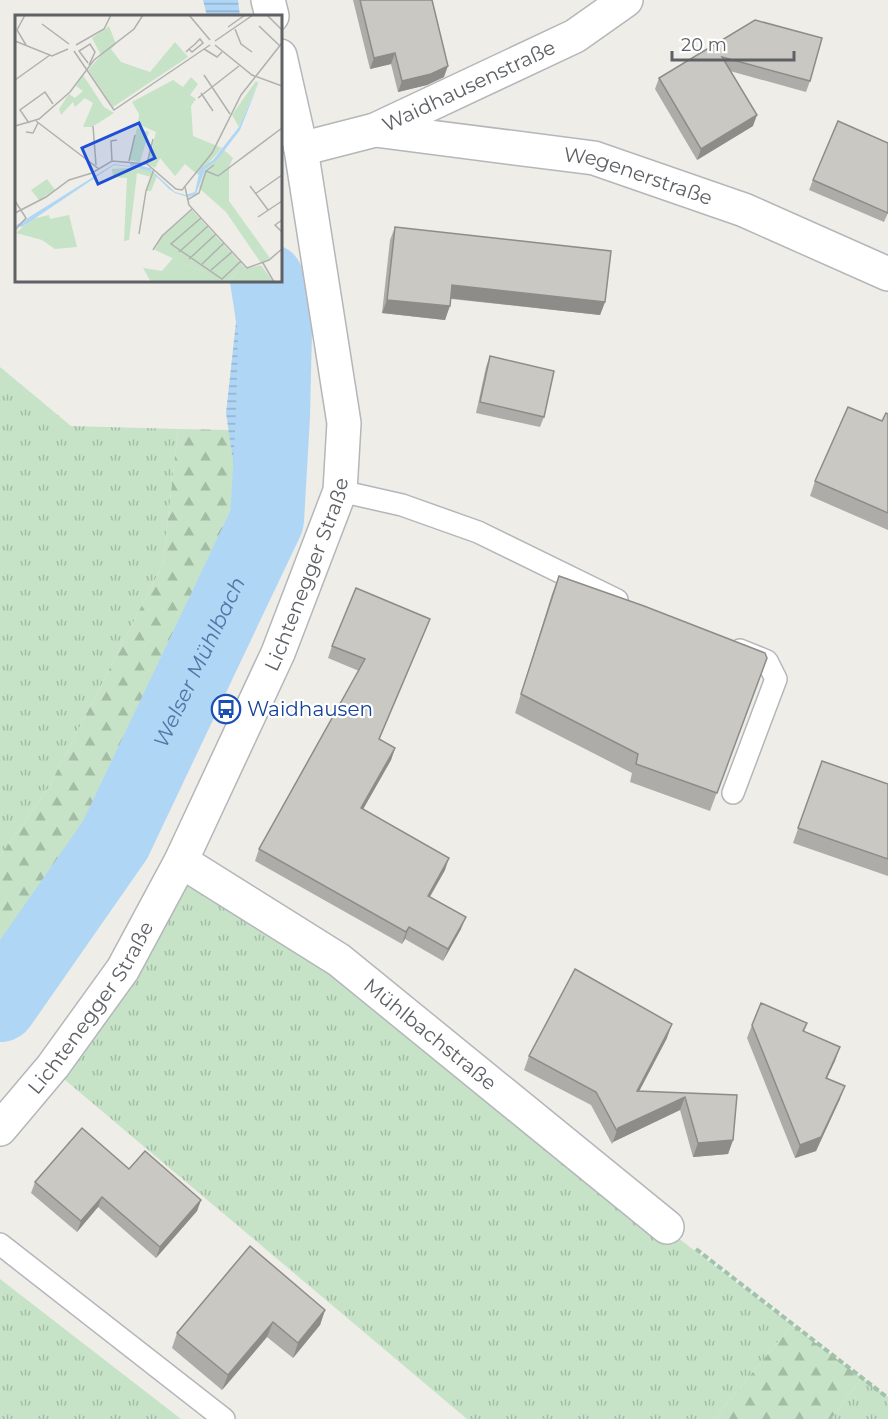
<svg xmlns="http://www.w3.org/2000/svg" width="888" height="1419" viewBox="0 0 888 1419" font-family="Montserrat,sans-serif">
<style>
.grass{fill:url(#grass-tufts)}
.forest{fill:url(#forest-firs)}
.water{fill:url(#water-rules)}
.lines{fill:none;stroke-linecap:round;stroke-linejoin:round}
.river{stroke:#b0d6f6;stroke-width:74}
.service-casing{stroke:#b4b6ba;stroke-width:24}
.minor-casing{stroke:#b4b6ba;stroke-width:36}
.path{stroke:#a0c3ab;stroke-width:4;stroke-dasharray:6 3;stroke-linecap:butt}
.service{stroke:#fff;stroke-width:21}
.minor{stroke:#fff;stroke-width:33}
.wall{fill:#aeaca8}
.shaded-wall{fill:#8d8c88}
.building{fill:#cac8c3;stroke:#8d8c88;stroke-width:1.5}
.labels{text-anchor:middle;stroke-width:4.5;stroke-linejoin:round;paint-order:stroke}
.street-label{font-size:20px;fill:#5e6165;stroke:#fff}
.transit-label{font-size:20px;fill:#164399;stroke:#fff;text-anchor:start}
.water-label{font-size:21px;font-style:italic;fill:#4d78a6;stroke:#fff}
.inset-river{fill:none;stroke:#b0d6f6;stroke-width:3}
.inset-road{fill:none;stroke:#b0b1af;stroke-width:1.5}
.view{fill:#1d4ed8;fill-opacity:0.15;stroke:#1d4ed8;stroke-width:3}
.inset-edge{fill:none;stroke:#5e6165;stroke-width:3}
</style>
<defs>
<pattern id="grass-tufts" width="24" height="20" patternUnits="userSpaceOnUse" patternTransform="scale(1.5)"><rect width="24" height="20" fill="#c6e3c7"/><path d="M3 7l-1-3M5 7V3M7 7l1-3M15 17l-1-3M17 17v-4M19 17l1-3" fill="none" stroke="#a4bba5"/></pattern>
<pattern id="forest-firs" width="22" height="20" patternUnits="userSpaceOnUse" patternTransform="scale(1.5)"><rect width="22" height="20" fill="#c6e3c7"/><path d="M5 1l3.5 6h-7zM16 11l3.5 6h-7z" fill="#a4bba5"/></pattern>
<pattern id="water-rules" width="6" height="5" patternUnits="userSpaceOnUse" patternTransform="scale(1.5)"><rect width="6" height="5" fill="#b0d6f6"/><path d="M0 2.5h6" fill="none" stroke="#92b1cb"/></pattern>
</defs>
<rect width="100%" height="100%" fill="#eeede7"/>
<g class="grass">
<path d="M 0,367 L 71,426 L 178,429 L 163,564 L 49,787 L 0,856 Z"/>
<path d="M 194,868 L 792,1325 L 714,1419 L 467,1419 L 58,1074 Z"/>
<path d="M 0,1279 L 181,1419 L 0,1419 Z"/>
<path d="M 862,1378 L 888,1397 L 888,1419 L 831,1419 Z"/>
</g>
<g class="forest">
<path d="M 178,429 L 229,430 L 240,509 L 103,827 L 0,977 L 0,856 L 49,787 L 163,564 Z"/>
<path d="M 792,1325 L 862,1378 L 831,1419 L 714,1419 Z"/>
</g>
<g class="water">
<path d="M 203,0 L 238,0 L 240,16 L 207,16 Z"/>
<path d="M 233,281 L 279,281 L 280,293 L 267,520 L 115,840 L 0,1005 L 0,977 L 103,827 L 240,509 L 226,413 L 236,322 Z"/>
</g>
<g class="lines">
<path class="river" id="s1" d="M 0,1005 L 115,840 L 267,520 L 273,416 L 275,331 L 267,280"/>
<g class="service-casing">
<g id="service">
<path d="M 340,491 L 402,505 L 478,532 L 617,600"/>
<path d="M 733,793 L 776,679 L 767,661 L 740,650"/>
<path d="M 0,1244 L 224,1419"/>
</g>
</g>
<g class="minor-casing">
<g id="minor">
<path d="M 268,0 L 272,16"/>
<path id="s2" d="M 375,130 L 594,158 L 744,210 L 888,274"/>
<path id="s3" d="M 301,149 L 375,130 L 575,36 L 626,0"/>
<path id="s4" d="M 181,861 L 339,960 L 667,1227"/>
<path id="s5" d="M 0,1129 L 53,1066 L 123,969 L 181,861 L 278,653 L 340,491 L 344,423 L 301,149 L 280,56"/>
</g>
</g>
<path class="path" d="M 696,1249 L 888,1398"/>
<use href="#service" class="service"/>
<use href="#minor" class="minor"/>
</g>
<g class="wall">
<path d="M 353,0 L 432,0 L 444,77 L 427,85 L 398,92 L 391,64 L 370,69 Z"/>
<path d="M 755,20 L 810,81 L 806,92 L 730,71 L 753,126 L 697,160 L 655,89 L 659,78 Z"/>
<path d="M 888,143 L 888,213 L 884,222 L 809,190 L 813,180 Z"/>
<path d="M 395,227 L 605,302 L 600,315 L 451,299 L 445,320 L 382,313 L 390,240 Z"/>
<path d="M 490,356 L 544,417 L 540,427 L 476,413 L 486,367 Z"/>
<path d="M 888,414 L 888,530 L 810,496 L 815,481 L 882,421 Z"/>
<path d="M 559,576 L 767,658 L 710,811 L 630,782 L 632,773 L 515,713 L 552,594 Z"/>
<path d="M 425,631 L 379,740 L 395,748 L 391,760 L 363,809 L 445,870 L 430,897 L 461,929 L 443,961 L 405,939 L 402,944 L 255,861 L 259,849 L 359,671 L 328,658 L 332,646 Z"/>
<path d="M 822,761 L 888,784 L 888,876 L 793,843 Z"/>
<path d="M 807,1023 L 804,1032 L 840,1047 L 827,1078 L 840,1099 L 816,1151 L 795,1158 L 747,1038 L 752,1025 Z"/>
<path d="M 667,1038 L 639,1091 L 737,1095 L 733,1140 L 728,1154 L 693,1157 L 680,1110 L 613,1142 L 612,1144 L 591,1105 L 524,1070 L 529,1056 Z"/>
<path d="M 129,1169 L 201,1200 L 197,1211 L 156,1258 L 98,1207 L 77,1232 L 31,1193 L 35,1182 Z"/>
<path d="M 325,1310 L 320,1325 L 293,1358 L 267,1337 L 222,1390 L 172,1348 L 177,1333 Z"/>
</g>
<g class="shaded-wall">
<path d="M 395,53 L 391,64 L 370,69 L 374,58 Z"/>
<path d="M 448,66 L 444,77 L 427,85 L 398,92 L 402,81 Z"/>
<path d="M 757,115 L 753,126 L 697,160 L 701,149 Z"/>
<path d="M 452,285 L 605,302 L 600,315 L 448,298 Z"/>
<path d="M 387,300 L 450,306 L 445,320 L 382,313 Z"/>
<path d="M 395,748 L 391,760 L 357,820 L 361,808 Z"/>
<path d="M 449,858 L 445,870 L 423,908 L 428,896 Z"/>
<path d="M 466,917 L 461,929 L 443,961 L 448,949 Z"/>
<path d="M 409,927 L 405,939 L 402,944 L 406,932 Z"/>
<path d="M 672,1024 L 667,1038 L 632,1105 L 637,1091 Z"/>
<path d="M 840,1047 L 835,1061 L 821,1091 L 826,1078 Z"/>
<path d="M 845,1086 L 840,1099 L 816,1151 L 795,1158 L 800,1145 Z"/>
<path d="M 685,1097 L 680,1110 L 613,1142 L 612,1144 L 618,1128 Z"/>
<path d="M 733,1140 L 728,1154 L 693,1157 L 698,1143 Z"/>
<path d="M 102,1197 L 98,1207 L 77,1232 L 81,1221 Z"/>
<path d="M 201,1200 L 197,1211 L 156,1258 L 160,1247 Z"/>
<path d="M 325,1310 L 320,1325 L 293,1358 L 298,1343 Z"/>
<path d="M 273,1322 L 267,1337 L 222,1390 L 228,1375 Z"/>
</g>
<g class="building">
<path d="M 360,0 L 432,0 L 448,66 L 431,74 L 402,81 L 395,53 L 374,58 Z"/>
<path d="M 755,20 L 822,38 L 810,81 L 722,57 L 757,115 L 701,149 L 659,78 Z"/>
<path d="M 838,121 L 888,143 L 888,213 L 813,180 Z"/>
<path d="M 395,227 L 611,251 L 605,302 L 452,285 L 450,306 L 387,300 Z"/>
<path d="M 490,356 L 554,371 L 544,417 L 480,402 Z"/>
<path d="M 848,407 L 882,421 L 886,413 L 888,414 L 888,513 L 815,481 Z"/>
<path d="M 559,576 L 644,606 L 765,653 L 767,658 L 717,793 L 636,764 L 638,754 L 521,694 Z"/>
<path d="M 356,588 L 430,619 L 379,739 L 395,748 L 361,808 L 449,858 L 428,896 L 466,917 L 448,949 L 409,927 L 406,932 L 259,849 L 365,659 L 332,646 Z"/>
<path d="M 822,761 L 888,784 L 888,859 L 798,828 Z"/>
<path d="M 575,969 L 672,1024 L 637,1091 L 737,1095 L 733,1140 L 698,1143 L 685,1097 L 618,1128 L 617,1131 L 596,1092 L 529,1056 Z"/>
<path d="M 761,1003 L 807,1023 L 803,1031 L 840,1047 L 826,1078 L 845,1086 L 821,1137 L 800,1145 L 752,1025 Z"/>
<path d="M 82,1128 L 129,1169 L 145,1151 L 201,1200 L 160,1247 L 102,1197 L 81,1221 L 35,1182 Z"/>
<path d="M 250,1246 L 325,1310 L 298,1343 L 273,1322 L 228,1375 L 177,1333 Z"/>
</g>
<defs>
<g id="bus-ring" transform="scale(1.5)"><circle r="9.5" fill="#fff" stroke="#1a4fb4" stroke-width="1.5"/><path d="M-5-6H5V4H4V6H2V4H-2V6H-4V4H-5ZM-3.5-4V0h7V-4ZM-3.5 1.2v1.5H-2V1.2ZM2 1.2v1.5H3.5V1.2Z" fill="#1a4fb4"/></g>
</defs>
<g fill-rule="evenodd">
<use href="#bus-ring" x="226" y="709"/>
</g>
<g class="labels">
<g class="street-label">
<text dy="7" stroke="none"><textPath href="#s3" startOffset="180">Waidhausenstraße</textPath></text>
<text dy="7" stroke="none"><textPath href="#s2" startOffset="268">Wegenerstraße</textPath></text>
<text dy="7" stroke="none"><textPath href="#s5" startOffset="638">Lichtenegger Straße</textPath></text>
<text dy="7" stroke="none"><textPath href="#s5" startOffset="152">Lichtenegger Straße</textPath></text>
<text dy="7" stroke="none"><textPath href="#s4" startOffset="304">Mühlbachstraße</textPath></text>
</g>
<g class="transit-label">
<text x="247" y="716">Waidhausen</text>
</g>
<g class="water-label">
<text dy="7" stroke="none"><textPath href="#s1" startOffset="398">Welser Mühlbach</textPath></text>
</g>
</g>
<g transform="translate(15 15)">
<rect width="267" height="267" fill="#eeede7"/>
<path d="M 94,11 L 101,29 L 96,34 L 106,47 L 135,57 L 160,27 L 173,42 L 98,92 L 73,55 L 86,40 L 77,23 ZM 68,60 L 89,92 L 99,98 L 77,112 L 68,112 L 78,88 L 70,83 L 60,92 L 58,87 L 46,100 L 44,94 L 54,79 L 60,83 L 68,76 L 61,71 ZM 176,62 L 183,69 L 175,80 L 181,84 L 176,91 L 178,121 L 207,133 L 183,160 L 170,149 L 160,161 L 145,143 L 140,153 L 133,149 L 141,117 L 123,109 L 124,99 L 117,87 L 158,65 L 168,72 ZM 241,66 L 243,68 L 224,112 L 217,100 ZM 122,113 L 134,117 L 125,147 L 114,145 ZM 209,135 L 218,143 L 214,152 L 214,186 L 255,243 L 246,248 L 211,197 L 184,173 L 190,154 ZM 114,153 L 134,154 L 142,161 L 136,176 L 131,176 L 136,162 L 122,158 L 114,225 L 109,226 L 112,163 L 98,162 L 97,154 ZM 32,164 L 40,175 L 24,185 L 16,175 ZM 34,200 L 35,204 L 54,200 L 62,232 L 40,234 L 27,225 L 1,218 L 17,204 ZM 158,243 L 188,257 L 201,267 L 136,267 L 128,253 L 147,256 Z" fill="#c6e3c7"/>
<path d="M 246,250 L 258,267 L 212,267 L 223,256 Z" fill="#c6e3c7"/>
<path d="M 177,195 L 231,254 L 226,259 L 223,256 L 212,267 L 201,267 L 188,257 L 140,235 L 147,221 Z" fill="#c6e3c7"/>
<path d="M 245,64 L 225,115 L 202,145 L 190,154 L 181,179 L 173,182 L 160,178 L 154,174 L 134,154 L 99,150 L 7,212 L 0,211 L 99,149 L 135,154 L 160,177 L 171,180 L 180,177 L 185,154 L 198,145 L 224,112 Z" fill="#b0d6f6"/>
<path class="inset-river" d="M 115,149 L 136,155"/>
<path class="inset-road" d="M 10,0 L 2,15 L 11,30M 174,0 L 195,25M 252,0 L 267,15M 27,9 L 54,29M 244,11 L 265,31M 213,12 L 230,0M 220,14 L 226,29 L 237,37M 0,26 L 37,41 L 53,34M 200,26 L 238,0M 61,30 L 89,14 L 96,0M 200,30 L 237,60 L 267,71M 189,34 L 202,42 L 207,37M 59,36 L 99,95 L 195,30M 171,37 L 174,34 L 179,30 L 185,24 L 188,28 L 177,37 L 174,34M 73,48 L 64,36 L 75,29 L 80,37 L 74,50M 189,60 L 215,99M 0,65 L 35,40M 186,78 L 198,96M 183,83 L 224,51M 21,106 L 84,154M 14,108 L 5,95 L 30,77 L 38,89M 0,111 L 24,104 L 55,77 L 79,45 L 119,14 L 128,0M 78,111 L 81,150M 11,117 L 18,118 L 23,108M 97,146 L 96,126 L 102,125M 114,146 L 120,120M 132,149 L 138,124M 199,150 L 191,156 L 203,161 L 267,113M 235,171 L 253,195M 170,172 L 174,190 L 232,253 L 254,245 L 267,234M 240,179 L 267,160M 172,185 L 184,178 L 191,156M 0,186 L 11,203 L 0,215M 0,198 L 31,182 L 54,165 L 77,158 L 97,146 L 132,149 L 161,174 L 167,175 L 197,138 L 226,80 L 267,28M 243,202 L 267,186M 186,203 L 156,229 L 207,264 L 226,246M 267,205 L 260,210 L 267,217M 124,219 L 131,176 L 139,154M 138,235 L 147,221 L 177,194M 164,237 L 193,211M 174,244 L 201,219M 248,248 L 259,267M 187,249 L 209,228M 196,255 L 217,237"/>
<path class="view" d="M 124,108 L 140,143 L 83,169 L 67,133 Z"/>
<rect width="267" height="267" class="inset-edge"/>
</g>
<path d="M672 51v9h122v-9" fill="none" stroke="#5e6165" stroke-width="3"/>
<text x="681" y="51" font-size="18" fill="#5e6165" stroke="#ffffff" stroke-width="4.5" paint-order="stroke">20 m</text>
</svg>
